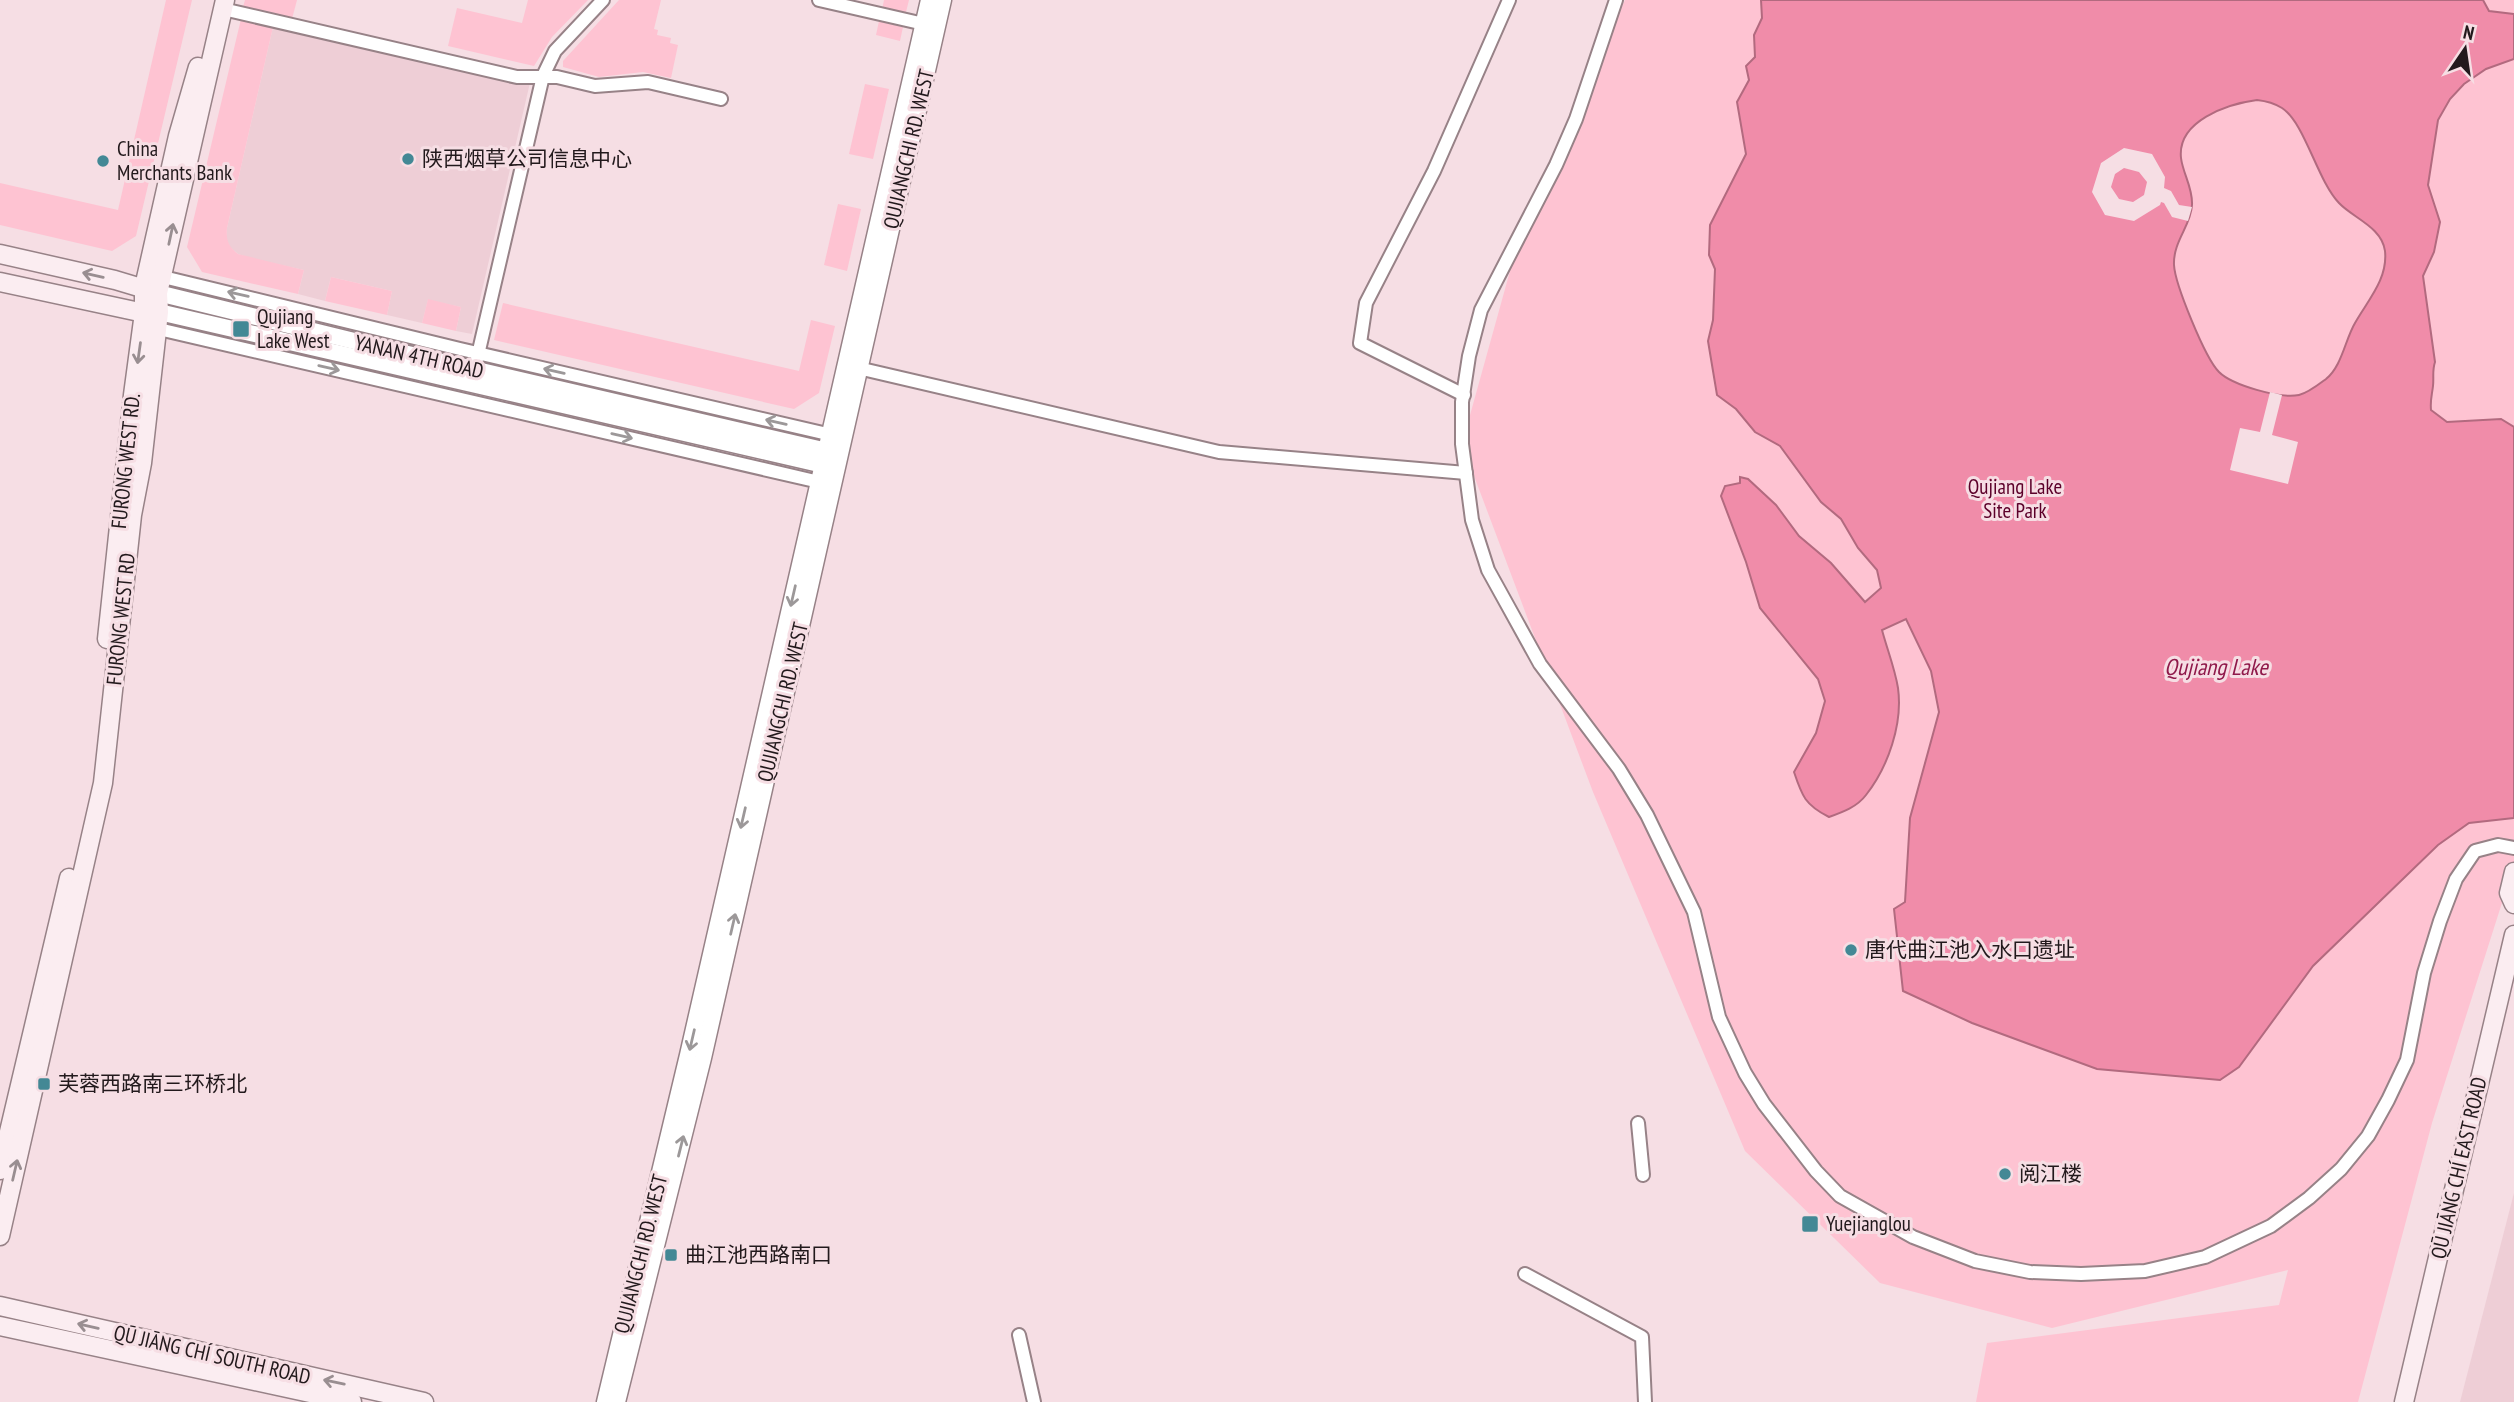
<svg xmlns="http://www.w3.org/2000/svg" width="2514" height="1402" viewBox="0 0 2514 1402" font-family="'PT Sans Narrow','Noto Sans SC',sans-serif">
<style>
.built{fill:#eeced6}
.green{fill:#fec3d2}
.water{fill:#f08ca9;stroke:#b26a7f;stroke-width:2;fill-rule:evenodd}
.pier{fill:#f6dee4;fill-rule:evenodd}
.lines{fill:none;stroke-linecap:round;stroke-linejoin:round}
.minor-casing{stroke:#978287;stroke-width:16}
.tertiary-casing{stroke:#978287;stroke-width:19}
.secondary-casing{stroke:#978287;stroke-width:21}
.minor{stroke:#fff;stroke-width:12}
.tertiary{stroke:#fff;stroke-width:16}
.secondary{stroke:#fbedf1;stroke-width:18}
.oneway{stroke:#998e91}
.oneway2{stroke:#9c9899}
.poi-dot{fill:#438895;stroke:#f6dee4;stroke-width:2.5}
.labels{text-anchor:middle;stroke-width:6;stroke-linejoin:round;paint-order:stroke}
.poi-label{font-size:21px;fill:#22191c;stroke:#f6dee4;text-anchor:start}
.street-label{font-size:21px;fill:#22191c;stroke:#f6dee4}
.park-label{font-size:21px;fill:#5c002a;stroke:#f6dee4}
.water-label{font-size:23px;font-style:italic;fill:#8f194a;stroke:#f6dee4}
</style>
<rect width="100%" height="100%" fill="#f6dee4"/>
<g class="built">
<path d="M 243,7 L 532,74 L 472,334 L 456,331 L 461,307 L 428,300 L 422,323 L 387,315 L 392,291 L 331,277 L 325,301 L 298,294 L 304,270 L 250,258 L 238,254 L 230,247 L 226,239 L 227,228 L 273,27 L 241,19 Z"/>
<path d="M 2514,1193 L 2514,1402 L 2460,1402 Z"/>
</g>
<g class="green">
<path d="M 166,0 L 192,0 L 136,236 L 112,251 L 0,225 L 0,183 L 118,210 Z"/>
<path d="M 245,0 L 297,0 L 292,19 L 243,7 Z"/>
<path d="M 528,0 L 588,0 L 552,37 L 534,66 L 448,46 L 457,8 L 522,23 Z"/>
<path d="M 619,0 L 661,0 L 654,29 L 658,30 L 657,35 L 671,38 L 670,43 L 678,45 L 671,78 L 643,72 L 599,77 L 563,67 L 563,61 Z"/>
<path d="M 884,0 L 909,0 L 905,16 L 882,10 Z"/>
<path d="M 1625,0 L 2514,0 L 2514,887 L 2507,887 L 2432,1123 L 2358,1402 L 1976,1402 L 1987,1343 L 2279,1305 L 2288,1270 L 2052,1328 L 1880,1283 L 1745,1151 L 1593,792 L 1462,444 L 1520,235 Z"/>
<path d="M 241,19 L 273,27 L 227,228 C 226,240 228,246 238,254 L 304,270 L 298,294 L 202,272 L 187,247 Z"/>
<path d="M 879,21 L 903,27 L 900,41 L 876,35 Z"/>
<path d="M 865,84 L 889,89 L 873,159 L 849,154 Z"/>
<path d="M 838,204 L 861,209 L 847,271 L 824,265 Z"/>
<path d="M 331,277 L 392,291 L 387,315 L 325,301 Z"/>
<path d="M 428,299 L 461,307 L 456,331 L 422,323 Z"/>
<path d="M 503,303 L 799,371 L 811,320 L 835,326 L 819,393 L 794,409 L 494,340 Z"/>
</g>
<path class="water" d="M 1761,0 L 2483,0 L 2489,11 L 2514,14 L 2514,59 L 2486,69 L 2464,84 L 2450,99 L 2438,120 L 2428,185 L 2440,222 L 2434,252 L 2423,276 L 2435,362 C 2432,371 2434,377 2433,386 C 2432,395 2430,400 2431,410 L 2447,422 L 2501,419 L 2514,427 L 2514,818 L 2469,823 L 2438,845 L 2313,966 L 2239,1067 L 2220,1080 L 2097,1069 L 1972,1023 L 1903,991 L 1894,909 L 1905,902 L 1910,818 L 1939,712 L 1931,671 L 1906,619 L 1882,630 C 1887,649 1895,669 1898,688 C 1903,724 1888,767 1866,795 C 1857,807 1843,812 1829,817 C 1805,805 1802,796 1794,772 L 1816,733 L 1825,701 L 1818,679 L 1760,608 L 1746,562 L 1721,496 L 1725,486 L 1740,483 L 1740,477 L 1748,479 L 1776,505 L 1799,536 L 1831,563 L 1865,602 L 1881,588 L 1877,570 L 1858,548 L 1841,519 L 1821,502 L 1780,446 L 1755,432 L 1736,409 L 1717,395 L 1708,341 L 1713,320 L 1715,269 L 1709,255 L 1710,225 L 1746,154 L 1737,102 L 1749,80 L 1746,66 L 1755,57 L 1754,35 L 1762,18 ZM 2257,100 C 2266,101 2274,103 2282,108 C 2305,123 2317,180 2339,203 C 2353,218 2382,227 2385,251 C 2388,279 2368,300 2355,323 C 2345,340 2342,366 2326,379 C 2318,385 2308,393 2299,395 C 2280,399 2232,385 2219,372 C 2205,358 2175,284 2174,265 C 2173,241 2191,226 2192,205 C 2193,188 2183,174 2181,158 C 2177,121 2227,104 2257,100 Z"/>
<g class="pier">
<path d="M 2124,148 L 2152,154 L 2165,177 L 2164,188 L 2171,191 L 2179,205 L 2192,207 L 2188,221 L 2172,217 L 2164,203 L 2161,202 L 2160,205 L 2134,221 L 2105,215 L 2092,192 L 2101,163 ZM 2124,168 L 2139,172 L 2147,182 L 2144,195 L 2133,202 L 2119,199 L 2111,187 L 2115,174 Z"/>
<path d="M 2270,392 L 2282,395 L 2272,435 L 2298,442 L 2288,484 L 2230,470 L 2240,428 L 2260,432 Z"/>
</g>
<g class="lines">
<g class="minor-casing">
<g id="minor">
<path d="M 819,0 L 924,24"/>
<path d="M 1616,0 L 1576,119 L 1556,165 L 1481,310 L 1469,356 L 1462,402 L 1462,444 L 1472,520 L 1488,570 L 1540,664 L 1619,769 L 1647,815 L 1694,912 L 1719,1017 L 1745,1073 L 1764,1104 L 1816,1171 L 1840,1196 L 1913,1237 L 1975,1261 L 2030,1272 L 2081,1274 L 2145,1271 L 2205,1257 L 2271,1226 L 2309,1198 L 2341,1169 L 2368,1136 L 2388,1100 L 2407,1060 L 2424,973 L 2440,921 L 2456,879 L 2475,851 L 2498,845 L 2514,848"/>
<path d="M 223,9 L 517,77 L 557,77 L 595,86 L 648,82 L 721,99"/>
<path d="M 155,275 L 460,349 L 836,436"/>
<path d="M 150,327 L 828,484"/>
<path d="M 477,359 L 543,76 L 555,51 L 603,0"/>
<path d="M 858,368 L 1219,452 L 1466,473"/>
<path d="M 1464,395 L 1360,343 L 1366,303 L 1434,171 L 1509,0"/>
<path d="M 1638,1123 L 1643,1175"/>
<path d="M 1525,1274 L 1642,1337 L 1645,1402"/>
<path d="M 1019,1335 L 1034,1402"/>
</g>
</g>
<g class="tertiary-casing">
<g id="tertiary">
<path d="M 158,293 L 395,351 L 836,453"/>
<path d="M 159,312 L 832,467"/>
<path d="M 605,1402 L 688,1055 L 929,0"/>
<path d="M 617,1402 L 703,1058 L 943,0"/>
</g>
</g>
<g class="secondary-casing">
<g id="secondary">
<path d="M 0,254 L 115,280 L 155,292"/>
<path d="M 0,282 L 144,313 L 154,312"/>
<path d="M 107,639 L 133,395 L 144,313 L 144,287 L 178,136 L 198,67"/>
<path d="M 2514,872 L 2509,893 L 2514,904"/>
<path d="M 0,1170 L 69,878"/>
<path d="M 0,1236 L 103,783 L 132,515 L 142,463 L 159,312 L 158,293 L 225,0"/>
<path d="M 0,1306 L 424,1402"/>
<path d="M 0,1326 L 352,1402"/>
<path d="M 2404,1402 L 2514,935"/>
</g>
</g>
<use href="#minor" class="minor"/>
<use href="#tertiary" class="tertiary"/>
<use href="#secondary" class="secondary"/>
</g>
<defs><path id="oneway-shaft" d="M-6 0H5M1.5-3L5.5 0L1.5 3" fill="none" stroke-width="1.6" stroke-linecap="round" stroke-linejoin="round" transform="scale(1.75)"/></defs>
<g class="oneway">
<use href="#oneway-shaft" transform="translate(171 234) rotate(-78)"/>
<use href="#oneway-shaft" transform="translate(93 275) rotate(-167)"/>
<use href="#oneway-shaft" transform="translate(139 353) rotate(98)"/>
<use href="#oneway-shaft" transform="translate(15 1170) rotate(-77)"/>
<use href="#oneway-shaft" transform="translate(88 1326) rotate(-167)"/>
<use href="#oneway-shaft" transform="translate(334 1382) rotate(-168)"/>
</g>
<g class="oneway2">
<use href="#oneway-shaft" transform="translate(238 294) rotate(-167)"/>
<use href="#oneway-shaft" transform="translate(329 368) rotate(13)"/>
<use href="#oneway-shaft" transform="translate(554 371) rotate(-167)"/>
<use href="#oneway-shaft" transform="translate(776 422) rotate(-167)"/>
<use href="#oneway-shaft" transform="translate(622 436) rotate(13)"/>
<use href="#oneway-shaft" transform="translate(793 596) rotate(103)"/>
<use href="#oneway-shaft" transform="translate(743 818) rotate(103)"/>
<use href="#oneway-shaft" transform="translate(733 924) rotate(-77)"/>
<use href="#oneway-shaft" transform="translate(692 1040) rotate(103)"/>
<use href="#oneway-shaft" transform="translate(681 1146) rotate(-76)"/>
</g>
<g class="poi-dot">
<circle cx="408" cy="159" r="7"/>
<circle cx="103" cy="161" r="7"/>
<rect x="232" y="320" width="18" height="18" rx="3.5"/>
<circle cx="1851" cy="950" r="7"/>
<rect x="37" y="1077" width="14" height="14" rx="3.5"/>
<circle cx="2005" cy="1174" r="7"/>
<rect x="1801" y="1215" width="18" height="18" rx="3.5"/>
<rect x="664" y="1248" width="14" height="14" rx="3.5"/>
</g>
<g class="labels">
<g class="poi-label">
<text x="117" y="156">China<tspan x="117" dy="24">Merchants Bank</tspan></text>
<text x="422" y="166">陕西烟草公司信息中心</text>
<text x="257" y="324">Qujiang<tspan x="257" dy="24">Lake West</tspan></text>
<text x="1865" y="957">唐代曲江池入水口遗址</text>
<text x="58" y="1091">芙蓉西路南三环桥北</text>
<text x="2019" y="1181">阅江楼</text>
<text x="1826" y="1231">Yuejianglou</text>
<text x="685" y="1262">曲江池西路南口</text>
</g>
<g class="street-label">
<text transform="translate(909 149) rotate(-77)" y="7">QUJIANGCHI RD. WEST</text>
<text transform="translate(419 357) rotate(13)" y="7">YANAN 4TH ROAD</text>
<text transform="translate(126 461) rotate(-84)" y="7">FURONG WEST RD.</text>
<text transform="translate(121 619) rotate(-84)" y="7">FURONG WEST RD</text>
<text transform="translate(783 702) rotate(-77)" y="7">QUJIANGCHI RD. WEST</text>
<text transform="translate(2459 1168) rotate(-77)" y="7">QŪ JIĀNG CHÍ EAST ROAD</text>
<text transform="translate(641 1254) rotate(-76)" y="7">QUJIANGCHI RD. WEST</text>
<text transform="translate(212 1355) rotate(13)" y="7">QŪ JIĀNG CHÍ SOUTH ROAD</text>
</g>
<g class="park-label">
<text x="2015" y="494">Qujiang Lake<tspan x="2015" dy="24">Site Park</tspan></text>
</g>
<g class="water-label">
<text x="2216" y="675">Qujiang Lake</text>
</g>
</g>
<g transform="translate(2465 49) rotate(13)" stroke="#f6dee4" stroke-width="5" paint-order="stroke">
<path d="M0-5L12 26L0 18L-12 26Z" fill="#22191c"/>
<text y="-10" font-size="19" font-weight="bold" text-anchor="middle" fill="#22191c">N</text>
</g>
</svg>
